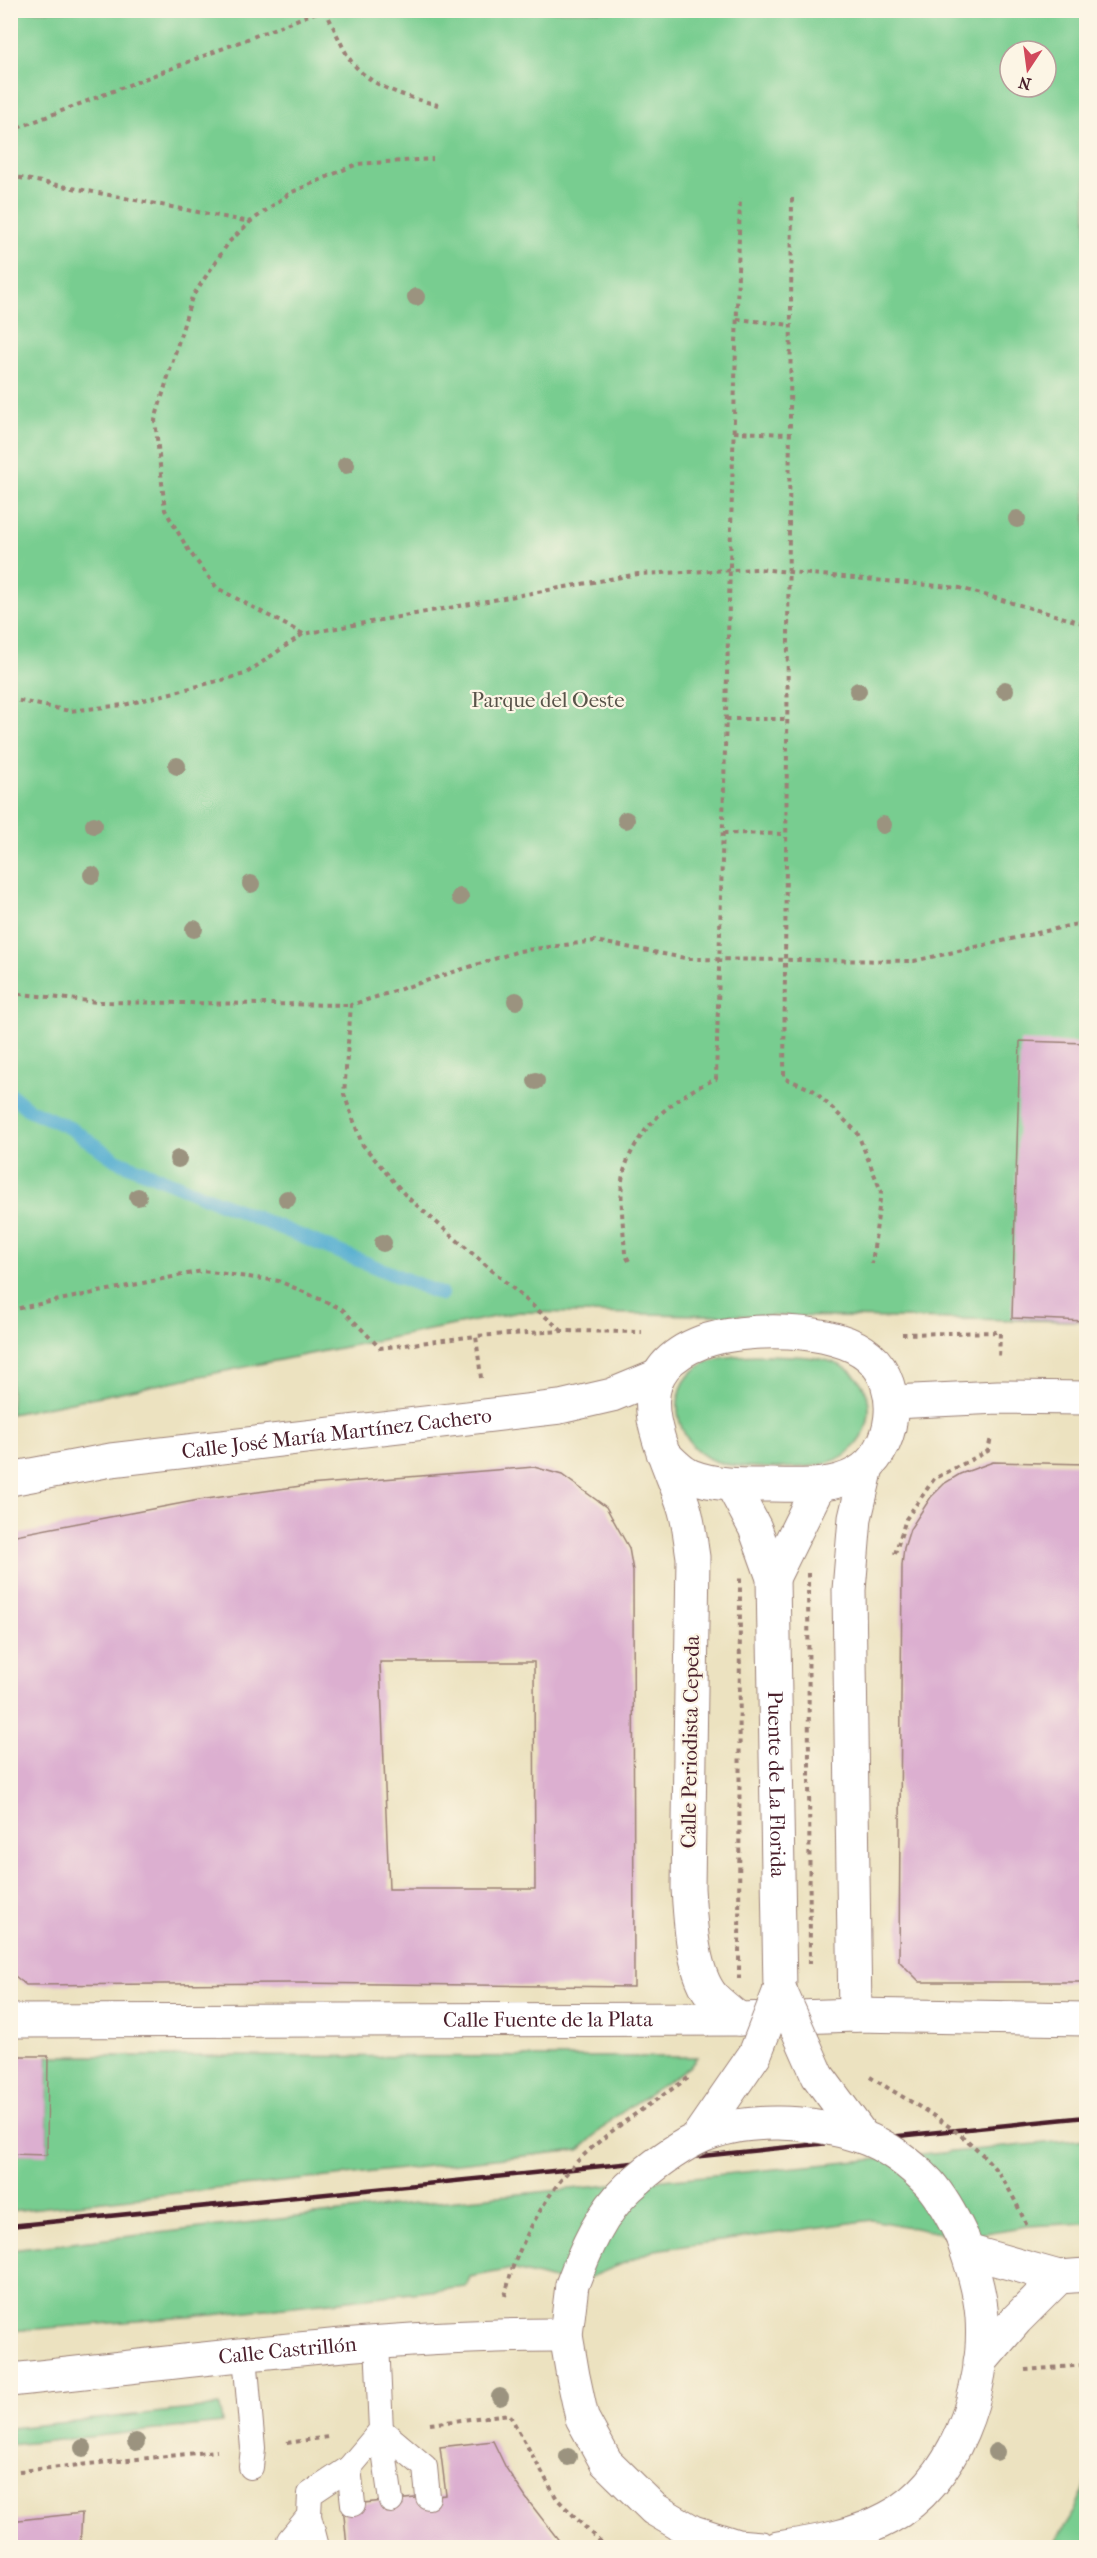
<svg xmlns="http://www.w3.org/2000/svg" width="1097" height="2558" viewBox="0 0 1097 2558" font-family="'IM FELL French Canon',serif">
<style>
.green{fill:#78cd90;stroke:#61765e;stroke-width:1.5;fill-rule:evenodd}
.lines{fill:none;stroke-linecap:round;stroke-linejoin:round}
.stream{stroke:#53add0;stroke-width:14}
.building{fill:#dcafd0;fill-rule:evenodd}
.lane-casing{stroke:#9b8076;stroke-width:26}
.street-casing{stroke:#9b8076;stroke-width:35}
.secondary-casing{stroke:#9b8076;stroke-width:35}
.path{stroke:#9b8076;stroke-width:4;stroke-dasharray:4.5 4.5;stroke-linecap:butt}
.lane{stroke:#fff;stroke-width:24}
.street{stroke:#fff;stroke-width:33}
.secondary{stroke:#fff;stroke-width:33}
.rail{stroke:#4a1f2b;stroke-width:4.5}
.street-bridge-casing{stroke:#9b8076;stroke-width:35;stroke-linecap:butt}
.path-bridge{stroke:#9b8076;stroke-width:4;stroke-dasharray:4.5 4.5;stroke-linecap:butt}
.street-bridge{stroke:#fff;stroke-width:33}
.tree{fill:#9b937f}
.labels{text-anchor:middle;stroke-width:4.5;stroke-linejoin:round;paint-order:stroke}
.park-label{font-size:21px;fill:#585349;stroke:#fcf5e5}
.street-label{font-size:21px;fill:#4a1f2b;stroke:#fcf5e5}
</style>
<rect width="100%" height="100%" fill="#fcf5e5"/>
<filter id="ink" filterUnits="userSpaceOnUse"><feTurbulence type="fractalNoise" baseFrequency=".0167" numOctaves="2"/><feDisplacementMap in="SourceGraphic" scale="12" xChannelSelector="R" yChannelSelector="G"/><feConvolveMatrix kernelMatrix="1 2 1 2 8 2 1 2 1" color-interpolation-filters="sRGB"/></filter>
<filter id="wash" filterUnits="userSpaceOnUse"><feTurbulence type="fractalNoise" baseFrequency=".008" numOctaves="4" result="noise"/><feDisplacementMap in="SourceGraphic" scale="24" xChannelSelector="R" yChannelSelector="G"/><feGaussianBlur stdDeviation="1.35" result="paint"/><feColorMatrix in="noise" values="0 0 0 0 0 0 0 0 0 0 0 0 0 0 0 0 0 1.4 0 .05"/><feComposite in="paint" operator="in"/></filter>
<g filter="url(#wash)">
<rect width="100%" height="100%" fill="#ece2c0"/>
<g class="green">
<path d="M 11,11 L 1086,11 L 1086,1321 L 519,1312 L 11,1414 ZM 1010,51 L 1046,51 L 1046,87 L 1010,87 Z"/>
<path d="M 767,1355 C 788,1356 814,1355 835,1363 C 886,1382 877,1449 827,1463 C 803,1470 731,1470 710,1459 C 675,1442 664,1389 700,1366 C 719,1354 746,1356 767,1355 Z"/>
<path d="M 48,2056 L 697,2057 L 689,2067 L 615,2117 L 579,2150 L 11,2211 L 11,2154 L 47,2154 Z"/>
<path d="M 1086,2139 L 1086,2223 L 1027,2226 L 962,2237 L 872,2220 L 655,2250 L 572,2285 L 512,2269 L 470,2277 L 466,2287 L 212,2315 L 11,2331 L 11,2250 L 384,2207 Z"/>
<path d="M 220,2406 L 222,2423 L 11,2445 L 11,2428 Z"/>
<path d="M 1086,2482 L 1086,2547 L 1052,2547 L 1075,2511 Z"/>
</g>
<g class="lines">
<path class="stream" d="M 10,1094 L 28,1109 L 72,1129 L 116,1160 L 441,1294"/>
</g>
<g id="blocks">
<g class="building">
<path d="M 1020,1041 L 1086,1043 L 1086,1321 L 1012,1318 Z"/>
<path d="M 993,1462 L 1086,1464 L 1086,1982 L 920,1982 L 899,1961 L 902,1565 L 904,1548 L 910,1529 L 931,1497 L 945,1483 L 960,1474 Z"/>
<path d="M 534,1467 L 562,1475 L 606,1507 L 629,1548 L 633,1571 L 634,1987 L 294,1983 L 26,1985 L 10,1972 L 10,1536 L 199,1500 L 308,1485 ZM 380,1662 L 534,1662 L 535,1889 L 389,1889 Z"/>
<path d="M 10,2056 L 48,2056 L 47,2155 L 10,2154 Z"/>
<path d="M 493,2441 L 506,2468 L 526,2498 L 564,2547 L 347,2547 L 343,2505 L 446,2495 L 440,2447 Z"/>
<path d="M 82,2513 L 80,2547 L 10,2547 L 10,2521 Z"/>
</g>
</g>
</g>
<g filter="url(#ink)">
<use href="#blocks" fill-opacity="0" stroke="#9b8076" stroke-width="1.5"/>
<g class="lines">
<g class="lane-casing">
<g id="lane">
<path d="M 245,2356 L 253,2448 L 251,2467"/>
<path d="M 381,2430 L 425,2467 L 428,2497"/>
<path d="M 381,2430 L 391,2501"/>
<path d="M 353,2504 L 349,2468 L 381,2430 L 377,2342"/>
<path d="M 289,2540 L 309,2516"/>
<path d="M 316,2543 L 309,2516 L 310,2494 L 349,2468"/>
</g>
</g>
<g class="street-casing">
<g id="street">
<path d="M 893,1402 L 998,1397 L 1086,1398"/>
<path d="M 663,1453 C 671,1461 681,1472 691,1476 C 716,1486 745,1485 772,1485 C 800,1485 831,1488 856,1474 C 896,1452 904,1386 869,1356 C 835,1326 743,1327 702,1342 C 617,1374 663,1446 683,1504 C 689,1521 690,1539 693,1557 L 688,1888 C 690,1919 692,1973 713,1997 C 721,2005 730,2012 739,2019"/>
<path id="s1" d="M 10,1479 L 111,1460 L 560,1407 L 612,1395 L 658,1376"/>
<path id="s2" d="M 732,1485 L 755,1528 L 773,1578 L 780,1990"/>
<path d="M 773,1578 L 819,1485"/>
<path d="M 855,2015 L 849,1590 L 855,1518 L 867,1467"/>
<path d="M 967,2251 L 1059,2277 L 1086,2275"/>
<path d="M 572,2285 L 566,2335 L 573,2376 L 582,2418 L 606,2462 L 654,2509 L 693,2532 L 737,2546 L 761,2548"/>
<path d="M 980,2362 L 1016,2320 L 1059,2277"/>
<path id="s3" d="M 10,2380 C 195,2361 380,2334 566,2335"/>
<path d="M 778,2548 C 816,2542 853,2537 888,2518 C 955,2483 987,2389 982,2317 C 980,2290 971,2263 962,2237"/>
</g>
</g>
<g class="secondary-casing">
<g id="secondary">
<path id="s4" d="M 10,2021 L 739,2019 L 855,2015 L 1086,2019"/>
</g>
</g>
<g class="path">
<path d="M 325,10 C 334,27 341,46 351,61 C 371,88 408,97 438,105"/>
<path d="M 10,131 L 322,10"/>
<path d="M 10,176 L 250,222"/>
<path d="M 792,198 L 784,1078 L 813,1090 L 857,1132 L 881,1191 L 872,1264"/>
<path d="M 737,319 L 790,325"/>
<path d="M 734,432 L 789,434"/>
<path d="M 303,634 L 217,588 L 189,551 L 165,510 L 155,420 L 192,297 L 229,242 L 250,222 L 290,193 L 357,164 L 433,159"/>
<path d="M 10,699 L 70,711 L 124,705 L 245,674 L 303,634 L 638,574 L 758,569 L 960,588 L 1086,624"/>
<path d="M 726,719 L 787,719"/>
<path d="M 723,833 L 786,834"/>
<path d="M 10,993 L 98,1002 L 351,1005"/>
<path d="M 629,1261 L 625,1254 C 624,1236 619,1190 623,1175 C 634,1130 675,1095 716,1079 L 740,198"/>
<path d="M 10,1310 L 202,1271 L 279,1281 L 342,1309 L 380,1348 L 476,1336"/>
<path d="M 562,1331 L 406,1196 L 362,1144 L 344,1094 L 351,1005 L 519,951 L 595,941 L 690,959 L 914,961 L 1086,922"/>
<path d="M 902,1334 L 1000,1332 L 999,1359"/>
<path d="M 481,1378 L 476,1336 L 562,1331 L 642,1332"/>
<path d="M 895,1554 L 906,1519 L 934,1479 L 988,1451 L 991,1437"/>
<path d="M 505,2296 L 512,2269"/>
<path d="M 1025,2370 L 1086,2365"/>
<path d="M 430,2424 L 509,2414 L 557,2499 L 606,2548"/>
<path d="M 287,2443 L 328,2437"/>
<path d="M 10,2472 L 217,2451"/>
</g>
<use href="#lane" class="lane"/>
<use href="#street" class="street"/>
<use href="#secondary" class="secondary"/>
<path class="rail" d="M 10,2226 L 1086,2117"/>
<g class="street-bridge-casing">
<g id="street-bridge">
<path d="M 780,1990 L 818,2076 L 863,2137"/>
<path d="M 697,2138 L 755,2054 L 780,1990"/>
<path d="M 572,2285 C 585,2250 601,2213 629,2187 C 649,2169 672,2151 696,2139 C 743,2116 813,2120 862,2137 C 886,2145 911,2164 929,2183 C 943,2199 953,2218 962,2237"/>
</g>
</g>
<g class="path-bridge">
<path d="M 808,1573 L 810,1964"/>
<path d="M 739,1979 L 740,1574"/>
<path d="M 870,2077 C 913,2104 964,2129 996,2170 C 1009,2186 1018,2207 1027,2226"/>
<path d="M 512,2269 C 528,2228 552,2184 585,2154 C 616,2125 654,2102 688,2078"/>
</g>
<use href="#street-bridge" class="street-bridge"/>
</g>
<g class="tree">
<circle cx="416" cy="297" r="9"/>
<circle cx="346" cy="465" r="9"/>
<circle cx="1017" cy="519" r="9"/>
<circle cx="1005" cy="690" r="9"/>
<circle cx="858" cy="691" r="9"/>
<circle cx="177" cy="766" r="9"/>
<circle cx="626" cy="820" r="9"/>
<circle cx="94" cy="825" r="9"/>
<circle cx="883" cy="825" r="9"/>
<circle cx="92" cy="875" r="9"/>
<circle cx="251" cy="884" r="9"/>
<circle cx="460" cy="897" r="9"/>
<circle cx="194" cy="929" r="9"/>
<circle cx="516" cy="1001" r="9"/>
<circle cx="536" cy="1081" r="9"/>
<circle cx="178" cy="1159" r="9"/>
<circle cx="138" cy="1197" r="9"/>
<circle cx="287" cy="1199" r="9"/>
<circle cx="383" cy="1243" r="9"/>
<circle cx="500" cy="2397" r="9"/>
<circle cx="136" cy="2442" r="9"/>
<circle cx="83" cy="2448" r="9"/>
<circle cx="996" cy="2452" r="9"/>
<circle cx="568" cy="2457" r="9"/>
</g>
</g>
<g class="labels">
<g class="park-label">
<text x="548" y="707">Parque del Oeste</text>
</g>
<g class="street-label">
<text dy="7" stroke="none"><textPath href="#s1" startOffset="330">Calle José María Martínez Cachero</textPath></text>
<text transform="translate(690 1742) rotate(-89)" y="7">Calle Periodista Cepeda</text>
<text dy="7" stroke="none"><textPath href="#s2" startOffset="308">Puente de La Florida</textPath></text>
<text dy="7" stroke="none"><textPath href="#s4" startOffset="538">Calle Fuente de la Plata</textPath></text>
<text dy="7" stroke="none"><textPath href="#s3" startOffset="279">Calle Castrillón</textPath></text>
</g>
</g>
<rect width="1097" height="2558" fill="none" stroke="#fcf5e5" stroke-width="36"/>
<g transform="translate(1028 69) rotate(193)"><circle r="28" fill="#fcf5e5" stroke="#b59f9b" stroke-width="1.5"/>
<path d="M0-4.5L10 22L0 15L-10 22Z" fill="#d1495b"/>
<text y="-9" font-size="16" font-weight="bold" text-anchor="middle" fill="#4a1f2b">N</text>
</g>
</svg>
